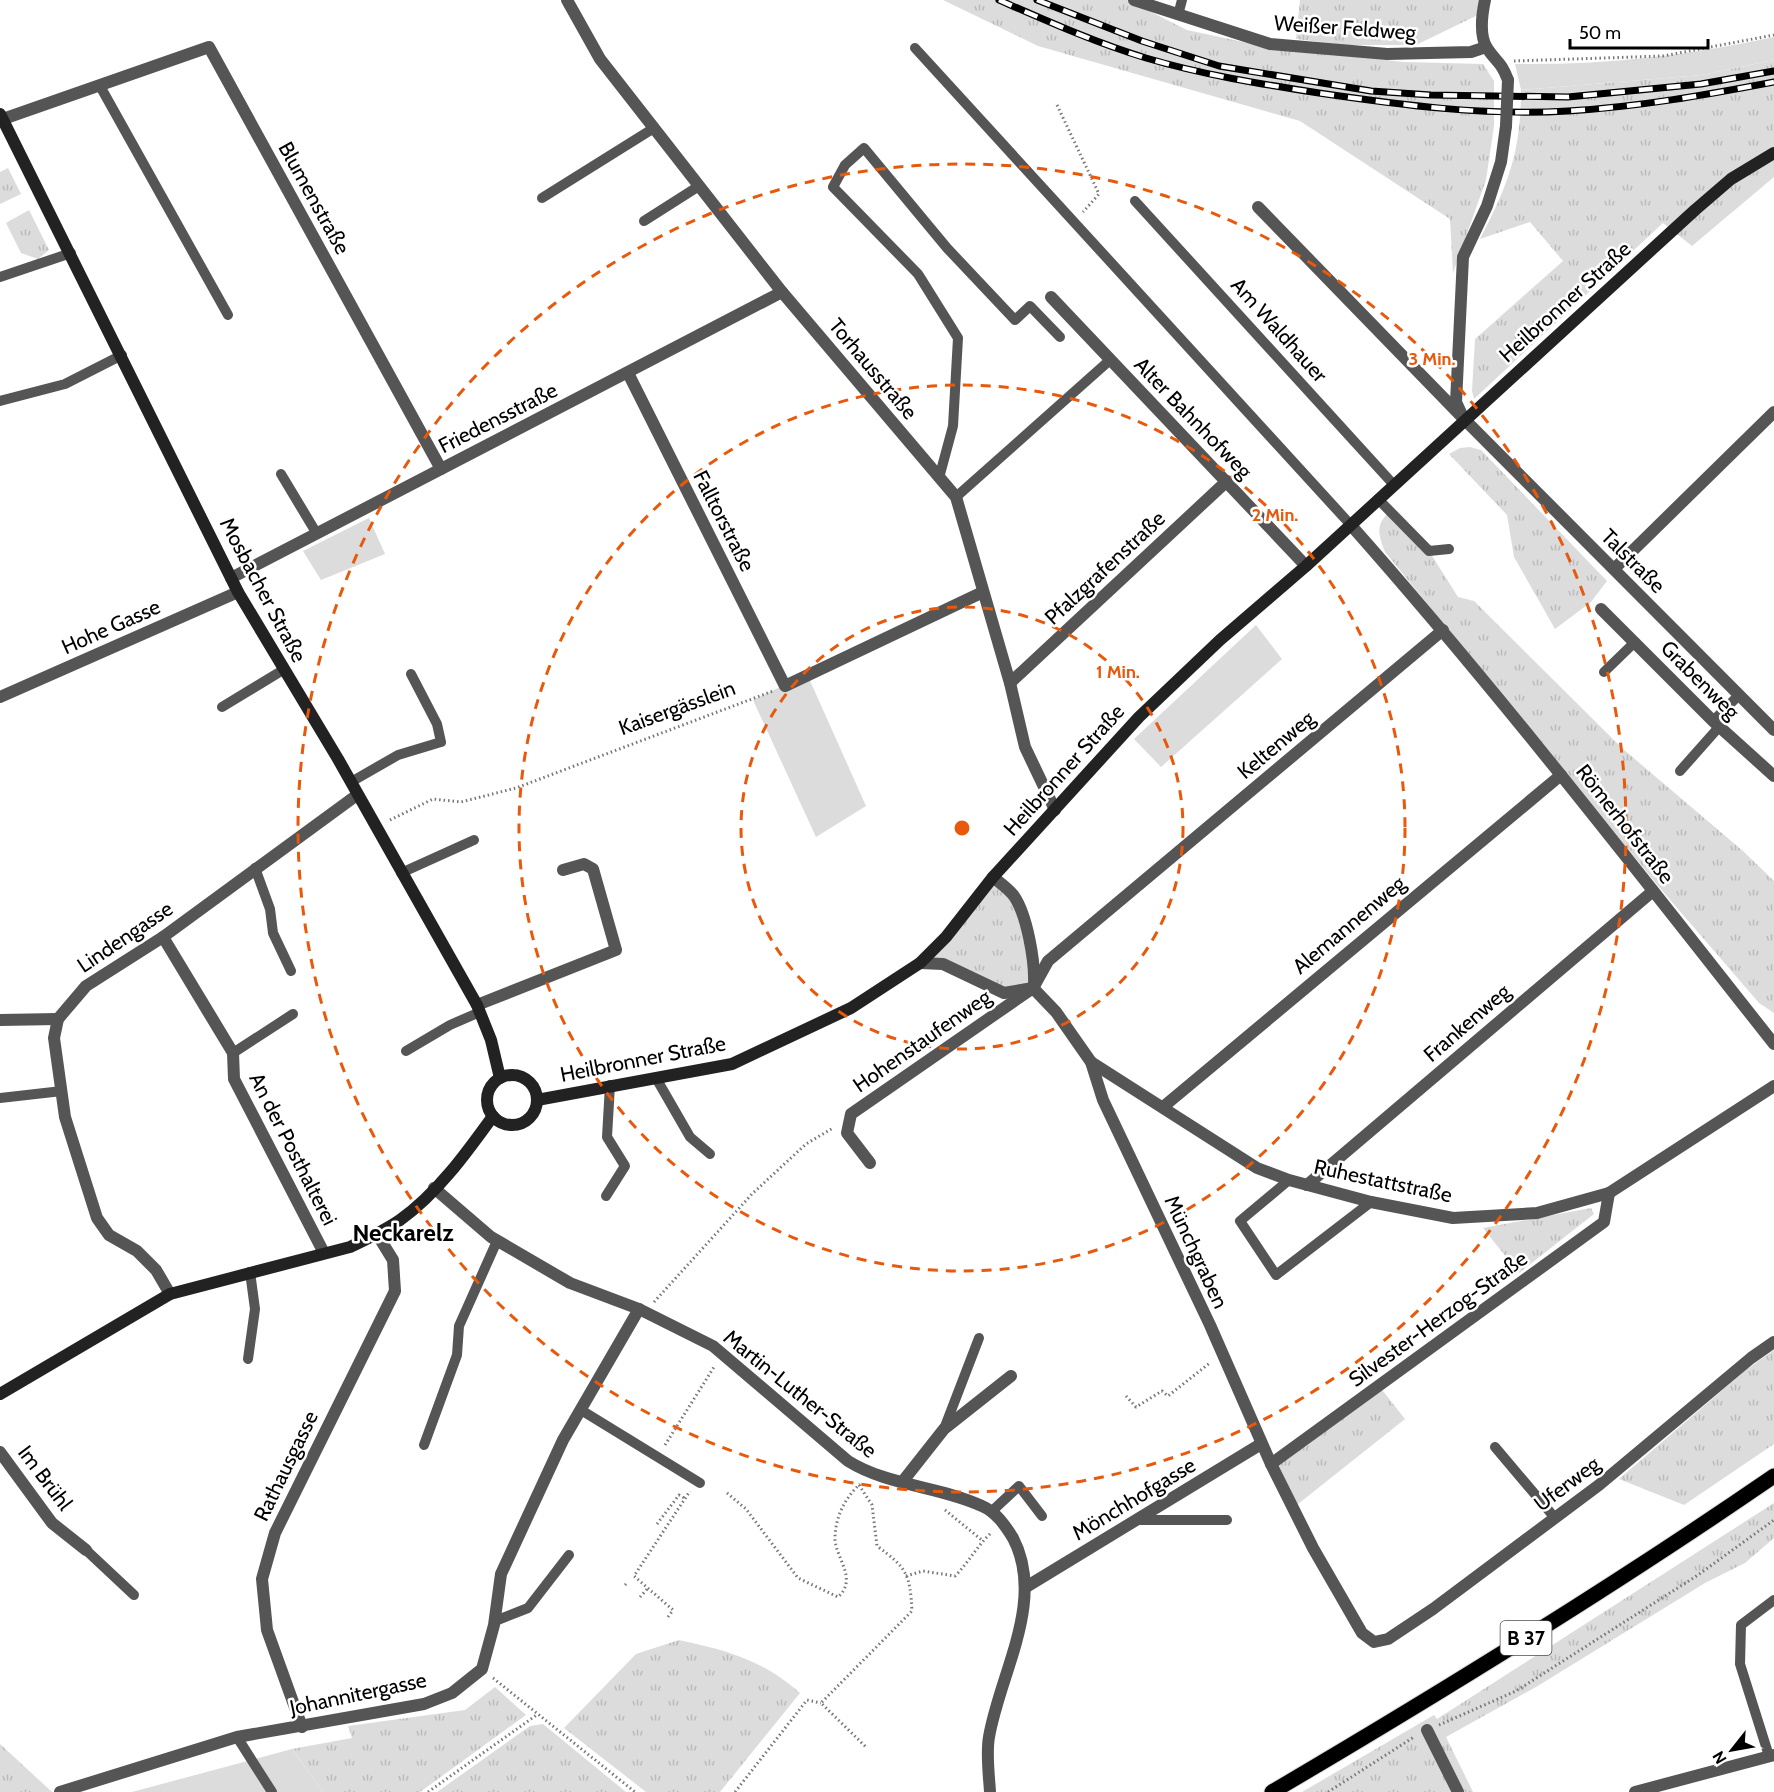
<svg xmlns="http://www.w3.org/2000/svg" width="1774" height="1792" viewBox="0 0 1774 1792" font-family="Cabin,sans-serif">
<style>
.grass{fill:url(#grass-tufts)}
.garden{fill:#dcdcdc}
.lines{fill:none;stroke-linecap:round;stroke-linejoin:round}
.primary-casing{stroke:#dbdbdb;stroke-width:17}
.path{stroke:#777;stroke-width:3;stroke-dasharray:1.5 3;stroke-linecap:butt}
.lane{stroke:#555;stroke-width:10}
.street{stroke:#555;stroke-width:12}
.secondary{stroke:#222;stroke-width:12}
.primary{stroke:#000;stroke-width:15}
.rail-casing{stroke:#000;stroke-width:7}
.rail{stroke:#fff;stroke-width:4.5;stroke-dasharray:14;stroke-linecap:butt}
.street-bridge{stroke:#555;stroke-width:12}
.ring{fill:none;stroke:#e8590c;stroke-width:3;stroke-dasharray:10 8}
.labels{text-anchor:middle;stroke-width:5;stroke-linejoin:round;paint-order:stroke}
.shield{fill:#fff;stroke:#4c4c4c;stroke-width:1.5}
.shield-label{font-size:20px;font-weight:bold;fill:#000}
.street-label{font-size:21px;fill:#000;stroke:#fff}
.quarter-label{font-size:24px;font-weight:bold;fill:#000;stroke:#fff}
.centre{fill:#e8590c;stroke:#fff;stroke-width:3}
.ring-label{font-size:18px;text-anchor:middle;font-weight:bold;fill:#e8590c;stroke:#fff;stroke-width:5;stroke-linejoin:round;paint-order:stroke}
</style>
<defs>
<pattern id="grass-tufts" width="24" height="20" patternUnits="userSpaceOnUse" patternTransform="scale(1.5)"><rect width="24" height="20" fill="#dcdcdc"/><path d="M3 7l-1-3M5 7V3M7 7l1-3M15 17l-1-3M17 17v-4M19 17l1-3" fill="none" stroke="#bbb"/></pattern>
</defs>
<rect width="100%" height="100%" fill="#fff"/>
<g class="grass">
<path d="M 943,0 L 1127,0 L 1187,30 L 1267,47 L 1404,62 L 1483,64 L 1494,81 L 1494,126 L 1486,180 L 1453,273 L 1450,219 L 1300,121 L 1038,46 Z"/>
<path d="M 1300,0 L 1485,0 L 1482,13 L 1416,45 L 1343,45 L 1296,39 Z"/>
<path d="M 1774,60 L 1774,177 L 1692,246 L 1663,223 L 1474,399 L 1472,391 L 1475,339 L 1563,261 L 1530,222 L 1480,239 C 1508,185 1521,152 1521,90 L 1702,75 Z"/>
<path d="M 8,168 L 21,194 L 0,204 L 0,172 Z"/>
<path d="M 29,210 L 49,250 L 38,259 L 21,253 L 6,223 Z"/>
<path d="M 1470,447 L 1481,450 L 1607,581 L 1591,602 L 1555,629 L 1514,557 L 1507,515 L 1449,454 L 1460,448 Z"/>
<path d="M 1388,513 L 1429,551 L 1458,597 L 1474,601 L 1623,749 L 1743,851 L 1774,881 L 1774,1013 L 1759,1003 L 1659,887 L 1385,552 C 1379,536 1375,526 1388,513 Z"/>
<path d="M 993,877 L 1018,904 L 1033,988 L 1004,993 L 944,964 L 920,963 Z"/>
<path d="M 1591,1208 L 1594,1214 L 1519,1273 L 1483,1228 Z"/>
<path d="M 1774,1350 L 1774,1444 L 1684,1505 L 1619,1479 L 1747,1369 Z"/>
<path d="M 1379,1386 L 1405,1419 L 1293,1508 L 1271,1464 Z"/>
<path d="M 1774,1503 L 1774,1538 L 1745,1563 L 1705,1583 L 1536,1687 L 1446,1737 L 1473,1792 L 1302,1792 L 1434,1715 L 1437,1719 Z"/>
<path d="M 679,1640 C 728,1651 761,1659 800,1693 L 720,1792 L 646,1792 L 564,1728 L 636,1654 Z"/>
<path d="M 495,1687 L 526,1715 L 420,1792 L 323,1792 L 292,1749 L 352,1738 L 348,1726 L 465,1710 Z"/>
<path d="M 543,1724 L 626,1792 L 437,1792 L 530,1726 Z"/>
<path d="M 0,1744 L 52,1792 L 0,1792 Z"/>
</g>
<g class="garden">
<path d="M 1774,37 L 1774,60 L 1702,75 L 1521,90 L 1515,64 C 1603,65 1688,56 1774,37 Z"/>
<path d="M 369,518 L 385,554 L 321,580 L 303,551 Z"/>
<path d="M 1256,625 L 1282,659 L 1161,767 L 1134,739 Z"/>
<path d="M 807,674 L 866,806 L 816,837 L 753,700 Z"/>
<path d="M 292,1749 L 323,1792 L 132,1792 Z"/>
</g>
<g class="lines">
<g class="primary-casing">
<path id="primary" d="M 1272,1792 C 1442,1692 1611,1588 1774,1476"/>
</g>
<g class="path">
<path d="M 1514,61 L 1663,56 L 1774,35"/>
<path d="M 1057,105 L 1099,194 L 1083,212"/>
<path d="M 390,820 L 433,799 L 461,802 L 516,788 L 773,691"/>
<path d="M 654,1302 L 752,1194 L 806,1144 L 833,1128"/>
<path d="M 1126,1396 L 1136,1407 L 1162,1391 L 1168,1396 L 1211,1362"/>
<path d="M 665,1445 L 714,1367"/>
<path d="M 859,1485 L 872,1505 L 877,1546 C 907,1568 910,1574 912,1611 L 821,1703 L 867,1748"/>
<path d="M 727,1493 L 746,1509 L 798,1578 L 838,1597 C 858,1579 836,1559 835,1539 C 835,1517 845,1498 860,1484"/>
<path d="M 945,1510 L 983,1541"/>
<path d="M 657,1524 L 679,1495 L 686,1499"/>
<path d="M 906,1576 L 923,1571 L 955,1576 C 969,1562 977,1546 991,1533"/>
<path d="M 625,1585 L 628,1582"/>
<path d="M 640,1597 L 648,1588"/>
<path d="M 668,1617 L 673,1610 L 634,1576 L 690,1491"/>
<path d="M 493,1678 L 635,1792"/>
<path d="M 1439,1725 L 1516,1691 L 1698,1575 L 1774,1520"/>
<path d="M 428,1792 L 538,1714"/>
<path d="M 735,1792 L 807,1700 L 821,1703"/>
<path d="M 1328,1792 L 1414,1737"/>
</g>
<g class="lane">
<path d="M 1178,15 L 1182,0"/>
<path d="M 915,48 L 1349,523"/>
<path d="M 100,86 L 228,315"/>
<path d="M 542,198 L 654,128"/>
<path d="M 1135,201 L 1394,485"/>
<path d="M 644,221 L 699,186"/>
<path d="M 0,277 L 71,253"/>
<path d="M 0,401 L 65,384 L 122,355"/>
<path d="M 281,474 L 317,534"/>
<path d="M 939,478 L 953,426 L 958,338 L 918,274 L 833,187 L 845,165 L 864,148 L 947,248 L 1015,320 L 1030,306 L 1060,337"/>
<path d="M 956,497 L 1110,360"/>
<path d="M 1378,499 L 1429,551 L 1449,549"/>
<path d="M 1604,672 L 1635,642"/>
<path d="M 222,707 L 283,670"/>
<path d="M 1713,721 L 1738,696"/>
<path d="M 1680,771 L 1719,727"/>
<path d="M 351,782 L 398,755 L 441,742 L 437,724 L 411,674"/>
<path d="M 255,868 L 270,909 L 273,933 L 291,971"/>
<path d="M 401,873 L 474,840"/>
<path d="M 406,1051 L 450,1025 L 480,1012"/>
<path d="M 233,1053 L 293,1014"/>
<path d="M 656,1078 L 690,1137 L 710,1154"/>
<path d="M 0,1098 L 62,1091"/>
<path d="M 1289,1180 L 1240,1221 L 1276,1275 L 1371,1202"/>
<path d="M 606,1196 L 625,1166 L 607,1137 L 610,1085"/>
<path d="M 248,1359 L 255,1309 L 250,1272"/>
<path d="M 581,1410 L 700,1483"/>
<path d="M 944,1429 L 979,1338"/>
<path d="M 424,1445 L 457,1355 L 459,1326 L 497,1241"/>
<path d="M 1495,1447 L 1555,1518"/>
<path d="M 991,1512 L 1019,1486 L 1042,1516"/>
<path d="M 1136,1520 L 1227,1520"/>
<path d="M 86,1550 L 134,1595"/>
<path d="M 495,1621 L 528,1608 L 569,1555"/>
<path d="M 237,1737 L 272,1792"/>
<path d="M 1769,1756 L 1740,1664 L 1741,1625 L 1774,1600"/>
</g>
<g class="street">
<path d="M 567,0 L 600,59 L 782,292 L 956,497 L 1010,683 L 1025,747 L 1055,810"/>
<path d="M 1134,0 L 1270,44 L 1387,54 L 1471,52 L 1486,47"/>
<path d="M 1485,0 C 1482,14 1479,35 1487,48 C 1496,62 1501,61 1508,80"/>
<path d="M 3,119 L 209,47 L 441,469"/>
<path d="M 1258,207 L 1464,419 L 1774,730"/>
<path d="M 1051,297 L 1306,566"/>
<path d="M 628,373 L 785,686 L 983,592"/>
<path d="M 1462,415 L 1456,402 L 1463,257 L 1487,206 L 1501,162 L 1506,126"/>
<path d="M 1349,523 C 1498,691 1635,868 1774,1044"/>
<path d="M 1614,569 L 1774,412"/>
<path d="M 231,578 L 782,292"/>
<path d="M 1601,609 L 1713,721 L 1774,776"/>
<path d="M 1010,683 L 1227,481"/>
<path d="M 0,697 L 238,592"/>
<path d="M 993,877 C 1000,883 1009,889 1014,896 C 1027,915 1035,961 1034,984"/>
<path d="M 163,937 L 233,1053 L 234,1079 L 324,1253"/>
<path d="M 920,963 L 943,964 L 1004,993 L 1033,988 L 1056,1012 L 1091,1062 L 1103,1100 L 1210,1325 L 1271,1464 L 1313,1548 L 1362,1633 L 1374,1642 L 1388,1639 L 1433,1609 L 1599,1485 L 1751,1358 L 1774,1342"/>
<path d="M 477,1005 L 616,950 L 593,869 L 584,864 L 563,870"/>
<path d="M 0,1020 L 58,1019"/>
<path d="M 1091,1062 L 1257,1168 L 1289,1180 L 1371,1202 L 1453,1218 L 1537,1213 L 1609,1193 L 1774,1086"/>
<path d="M 1163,1107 L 1561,775"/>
<path d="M 870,1163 L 847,1133 L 851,1114 L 1033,988 L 1048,961 L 1443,630"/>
<path d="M 1307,1185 L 1653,891"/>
<path d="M 434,1188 L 491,1237 L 570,1283 L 639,1309 L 713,1346 L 848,1461 C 888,1486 939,1486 982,1506 C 996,1512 1005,1525 1013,1538 C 1046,1601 1000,1673 989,1737 C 986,1754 989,1775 990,1792"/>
<path d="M 170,1294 L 156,1270 L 137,1251 L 109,1235 L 97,1218 L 65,1117 L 54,1038 L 58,1019 L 86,986 L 163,937 L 357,795"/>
<path d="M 0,1452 L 52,1523 L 86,1550"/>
<path d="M 1271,1464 L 1604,1222 L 1609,1193"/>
<path d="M 903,1481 L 944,1429 L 1011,1376"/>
<path d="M 1026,1587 L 1261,1444"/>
<path d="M 302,1727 L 267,1630 L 262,1579 L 275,1533 L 395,1291 L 393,1260 L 377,1234"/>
<path d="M 1427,1730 L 1458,1792"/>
<path d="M 60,1792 L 237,1737 L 424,1704 L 452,1693 L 482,1669 L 494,1625 L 501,1574 L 563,1440 L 639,1309"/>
<path d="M 1635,1792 L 1774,1755"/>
</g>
<g class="secondary">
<path d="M 0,114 L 238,592 L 338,759 L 477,1005 L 491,1040 L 500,1078"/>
<circle cx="512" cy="1100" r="25"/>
<path d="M 537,1100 L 732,1064 L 851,1008 L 920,963 L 946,937 L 993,877 L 1139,717 L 1220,640 L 1306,566 L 1695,210 L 1731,179 L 1774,153"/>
<path d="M 0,1394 L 170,1294 L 350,1247 C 367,1239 384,1231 400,1220 C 437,1194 467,1152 493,1116"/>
</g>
<use href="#primary" class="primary"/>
<g class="rail-casing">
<g id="rail">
<path d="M 999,0 C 1047,21 1096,43 1146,58 C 1203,75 1261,84 1319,93 C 1401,105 1484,116 1568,111 C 1637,107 1706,95 1774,82"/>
<path d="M 1037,0 L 1142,41 L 1219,66 L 1371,91 L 1431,95 L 1568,97 L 1701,84 L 1774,71"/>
</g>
</g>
<use href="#rail" class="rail"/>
<path class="street-bridge" d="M 1506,126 L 1508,80"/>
</g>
<g class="ring">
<circle cx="962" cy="828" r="221"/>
<circle cx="962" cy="828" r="443"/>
<circle cx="962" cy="828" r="664"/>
</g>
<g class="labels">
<rect class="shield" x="1500.5" y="1621" width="51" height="34" rx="4.5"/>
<g class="shield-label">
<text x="1526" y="1645">B 37</text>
</g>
<g class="street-label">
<text transform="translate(1345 28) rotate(4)" y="7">Weißer Feldweg</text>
<text transform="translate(314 198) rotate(61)" y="7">Blumenstraße</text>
<text transform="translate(1565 302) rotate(-42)" y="7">Heilbronner Straße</text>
<text transform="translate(1279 330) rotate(48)" y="7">Am Waldhauer</text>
<text transform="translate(873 369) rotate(50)" y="7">Torhausstraße</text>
<text transform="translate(498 418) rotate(-27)" y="7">Friedensstraße</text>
<text transform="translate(1193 418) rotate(46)" y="7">Alter Bahnhofweg</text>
<text transform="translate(724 521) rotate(63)" y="7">Falltorstraße</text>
<text transform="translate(1633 561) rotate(45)" y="7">Talstraße</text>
<text transform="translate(1105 568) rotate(-43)" y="7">Pfalzgrafenstraße</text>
<text transform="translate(263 590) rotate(62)" y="7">Mosbacher Straße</text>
<text transform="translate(111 627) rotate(-24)" y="7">Hohe Gasse</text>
<text transform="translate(1700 680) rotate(45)" y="7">Grabenweg</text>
<text transform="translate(677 708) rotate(-20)" y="7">Kaisergässlein</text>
<text transform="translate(1276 745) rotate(-40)" y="7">Keltenweg</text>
<text transform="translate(1064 770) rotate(-48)" y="7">Heilbronner Straße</text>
<text transform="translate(1625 824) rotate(52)" y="7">Römerhofstraße</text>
<text transform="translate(1349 925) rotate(-40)" y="7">Alemannenweg</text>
<text transform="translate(125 937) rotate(-34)" y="7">Lindengasse</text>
<text transform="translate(1467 1023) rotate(-41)" y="7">Frankenweg</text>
<text transform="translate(922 1041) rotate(-35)" y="7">Hohenstaufenweg</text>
<text transform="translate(643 1059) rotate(-11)" y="7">Heilbronner Straße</text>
<text transform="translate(293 1149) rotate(63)" y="7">An der Posthalterei</text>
<text transform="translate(1383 1181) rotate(12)" y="7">Ruhestattstraße</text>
<text transform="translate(1196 1252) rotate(65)" y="7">Münchgraben</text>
<text transform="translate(1438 1319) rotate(-36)" y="7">Silvester-Herzog-Straße</text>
<text transform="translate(800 1394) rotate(39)" y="7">Martin-Luther-Straße</text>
<text transform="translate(286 1466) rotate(-64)" y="7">Rathausgasse</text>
<text transform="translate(45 1478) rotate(53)" y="7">Im Brühl</text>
<text transform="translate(1567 1484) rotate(-37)" y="7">Uferweg</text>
<text transform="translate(1134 1499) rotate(-31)" y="7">Mönchhofgasse</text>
<text transform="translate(358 1694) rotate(-12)" y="7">Johannitergasse</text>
</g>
<g class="quarter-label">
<text x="403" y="1241">Neckarelz</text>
</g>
</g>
<circle cx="962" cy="828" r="9" class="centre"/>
<g class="ring-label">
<text x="1432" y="365">3 Min.</text>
<text x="1275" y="521">2 Min.</text>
<text x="1118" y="678">1 Min.</text>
</g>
<g transform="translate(1732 1750) rotate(239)" stroke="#ffffff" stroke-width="4.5" paint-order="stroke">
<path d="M0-4.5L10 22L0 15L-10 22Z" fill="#000000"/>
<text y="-9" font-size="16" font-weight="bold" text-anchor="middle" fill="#000000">N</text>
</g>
<path d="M1570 39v9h138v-9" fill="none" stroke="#000000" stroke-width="3"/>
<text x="1579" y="39" font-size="18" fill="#000000" stroke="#ffffff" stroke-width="4.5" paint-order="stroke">50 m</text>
</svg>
